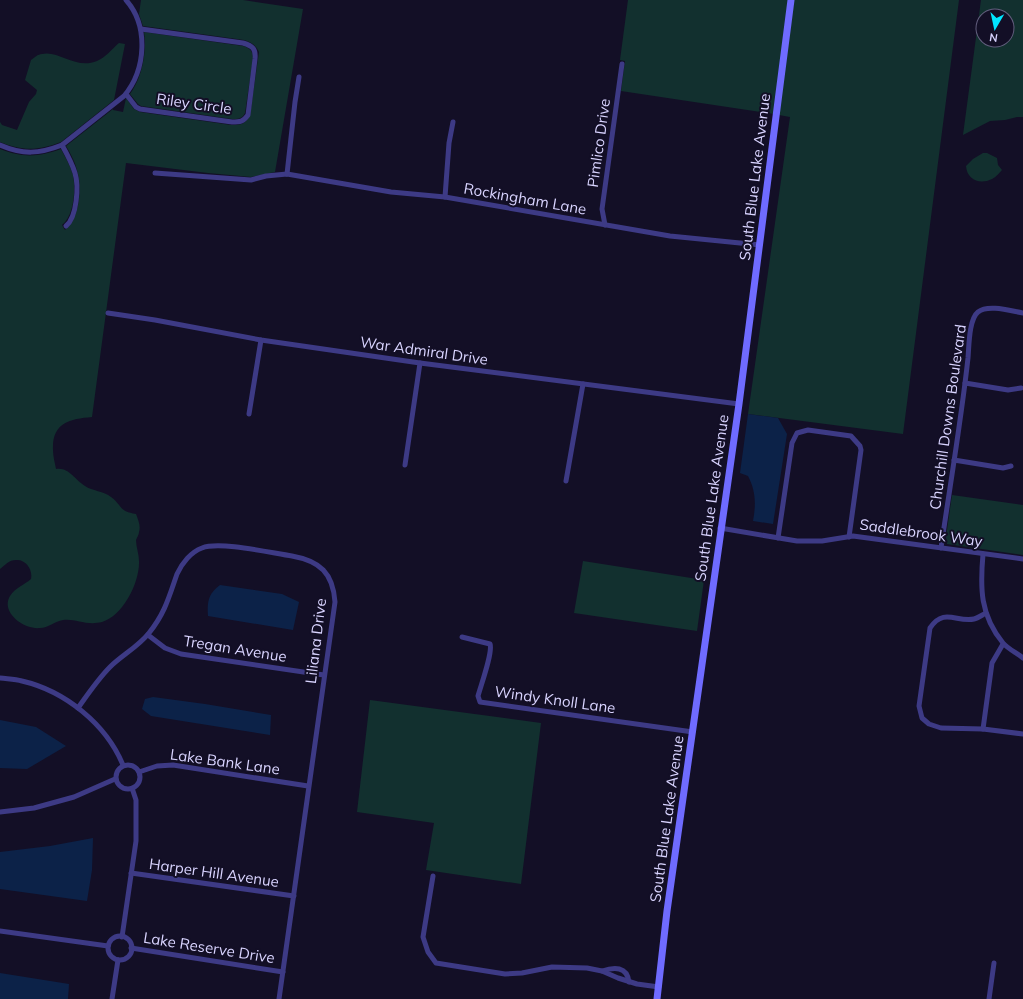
<svg xmlns="http://www.w3.org/2000/svg" width="1023" height="999" viewBox="0 0 1023 999" font-family="Mulish,sans-serif">
<style>
.green{fill:#12302f;fill-rule:evenodd}
.water{fill:#0c2248}
.lines{fill:none;stroke-linecap:round;stroke-linejoin:round}
.minor{stroke:#3d3a85;stroke-width:5}
.secondary{stroke:#6f6bff;stroke-width:7}
.labels{text-anchor:middle;stroke-width:4;stroke-linejoin:round;paint-order:stroke}
.street-label{font-size:15px;fill:#d9d4ff;stroke:#130f26}
</style>
<rect width="100%" height="100%" fill="#130f26"/>
<g class="green">
<path d="M 141,0 L 243,0 L 303,9 L 275,172 L 251,177 L 208,173 L 126,163 L 92,417 C 69,419 52,423 53,450 C 53,457 55,463 56,469 C 69,467 75,480 85,486 C 92,491 104,491 111,497 C 123,506 118,511 136,514 C 138,520 141,525 139,532 C 139,535 137,537 136,540 C 136,547 139,554 139,561 C 140,582 123,616 102,622 C 86,626 75,618 63,620 C 55,621 48,628 40,628 C 25,630 0,613 10,596 C 15,588 24,585 31,579 C 33,570 26,559 16,560 C 9,560 5,565 0,569 L 0,149 C 22,158 39,157 61,149 C 65,157 70,165 73,175 C 76,189 74,216 62,225 L 65,230 C 79,219 82,191 78,174 C 76,164 71,154 66,146 L 113,109 L 113,110 L 123,112 L 126,98 L 134,109 L 140,112 L 231,125 C 241,125 246,124 250,115 L 259,52 C 256,45 251,42 244,40 L 143,26 L 139,14 Z"/>
<path d="M 628,0 L 788,0 L 774,114 L 621,91 L 625,61 L 620,60 Z"/>
<path d="M 794,0 L 959,0 L 903,434 L 748,414 L 790,117 L 779,115 Z"/>
<path d="M 981,0 L 1023,0 L 1023,117 L 1017,117 L 1005,120 L 990,121 L 963,135 ZM 983,16 L 1007,16 L 1007,40 L 983,40 Z"/>
<path d="M 144,32 L 243,46 C 250,48 253,51 253,59 L 245,113 C 242,119 238,119 232,119 L 141,106 L 138,104 L 130,94 C 142,78 147,52 144,32 Z"/>
<path d="M 119,43 L 125,44 L 114,100 L 61,142 C 38,151 22,151 0,142 L 0,122 L 2,125 L 17,130 L 29,102 L 36,94 L 37,90 L 25,80 L 31,60 C 34,58 38,54 42,54 C 59,50 76,70 97,61 C 105,58 112,49 119,43 Z"/>
<path d="M 983,153 L 987,153 L 997,158 L 998,165 L 1002,170 C 999,173 996,177 992,179 C 980,185 967,180 966,166 L 973,159 Z"/>
<path d="M 952,495 L 1023,505 L 1023,555 L 947,544 L 946,537 Z"/>
<path d="M 583,561 L 704,580 L 697,631 L 574,613 Z"/>
<path d="M 370,700 L 541,723 L 521,884 L 426,870 L 434,823 L 357,812 Z"/>
</g>
<g class="water">
<path d="M 748,414 L 778,418 L 787,434 L 773,524 L 753,521 C 756,505 756,491 748,476 L 740,473 Z"/>
<path d="M 220,585 L 282,594 L 299,602 L 293,630 L 208,616 C 207,602 208,594 220,585 Z"/>
<path d="M 153,697 L 205,704 L 271,715 L 270,735 L 151,716 L 142,709 L 145,699 Z"/>
<path d="M 0,720 L 36,727 L 66,746 L 27,769 L 0,768 Z"/>
<path d="M 93,838 L 92,870 L 87,901 L 0,889 L 0,852 L 50,846 Z"/>
<path d="M 0,973 L 69,984 L 68,999 L 0,999 Z"/>
</g>
<g class="lines">
<g class="minor">
<path d="M 126,94 L 136,107 L 140,109 L 232,122 C 240,122 243,122 248,115 L 255,59 C 256,49 253,46 243,43 L 141,29"/>
<path d="M 0,145 C 23,155 39,154 62,145 L 124,96 C 146,70 149,26 126,0"/>
<path d="M 62,145 C 67,154 72,163 75,173 C 79,186 77,217 66,226"/>
<path d="M 155,173 L 251,180 L 266,176 L 287,174 L 391,192 L 445,197 L 670,236 L 760,245"/>
<path d="M 287,174 L 295,102 L 299,77"/>
<path d="M 445,197 L 449,143 L 453,122"/>
<path d="M 605,225 L 602,209 L 622,64"/>
<path d="M 108,313 L 155,320 L 261,340 L 420,363 L 739,404"/>
<path d="M 965,383 L 1008,390 L 1021,388"/>
<path d="M 249,414 L 261,340"/>
<path d="M 954,460 L 1003,468 L 1011,466"/>
<path d="M 405,465 L 420,363"/>
<path d="M 566,481 L 583,384"/>
<path d="M 720,528 L 797,541 L 822,541 L 853,536 L 1023,559"/>
<path d="M 778,538 L 792,443 L 797,433 L 808,430 L 851,436 L 860,446 L 861,450 L 849,537"/>
<path d="M 941,548 C 950,485 961,422 968,358 C 969,346 969,319 978,312 C 988,304 1011,311 1023,313"/>
<path d="M 983,554 C 980,588 980,615 1003,643 C 1008,649 1017,653 1023,658"/>
<path d="M 986,613 C 982,615 978,618 974,619 C 957,623 944,607 930,628 L 919,706 L 922,718 L 929,724 L 941,728 L 983,729 L 1023,734"/>
<path d="M 148,635 L 165,648 L 181,654 L 324,675"/>
<path d="M 462,637 L 490,644 C 493,652 481,685 478,696 L 480,702 L 693,732"/>
<path d="M 0,678 C 7,679 15,679 22,681 C 65,691 106,724 123,765"/>
<path d="M 78,708 C 88,694 98,679 110,667 C 122,655 138,647 149,633 C 165,613 169,597 177,574 C 182,563 191,552 202,548 C 220,541 271,553 292,556 C 320,561 333,573 335,602 L 279,999"/>
<path d="M 983,729 L 992,663 L 1003,644"/>
<circle cx="128" cy="777" r="12"/>
<path d="M 139,772 L 157,766 L 173,765 L 308,786"/>
<path d="M 0,812 L 34,808 L 74,797 L 115,779"/>
<path d="M 131,873 L 294,896"/>
<path d="M 433,876 L 423,937 L 428,952 L 436,963 L 505,974 L 522,973 L 552,967 L 587,968 L 602,971 L 618,978 L 637,984 L 659,987"/>
<path d="M 0,931 L 108,946"/>
<circle cx="120" cy="948" r="12"/>
<path d="M 122,937 L 136,841 L 136,800 L 132,788"/>
<path d="M 131,948 L 283,972"/>
<path d="M 602,971 C 614,967 627,966 629,982"/>
<path d="M 112,999 L 118,960"/>
<path d="M 989,999 L 994,963"/>
</g>
<path class="secondary" d="M 657,999 L 667,911 L 739,404 L 791,0"/>
</g>
<g class="labels">
<g class="street-label">
<text transform="translate(194 104) rotate(8)" y="5">Riley Circle</text>
<text transform="translate(599 143) rotate(-82)" y="5">Pimlico Drive</text>
<text transform="translate(755 177) rotate(-83)" y="5">South Blue Lake Avenue</text>
<text transform="translate(525 199) rotate(10)" y="5">Rockingham Lane</text>
<text transform="translate(424 351) rotate(8)" y="5">War Admiral Drive</text>
<text transform="translate(948 417) rotate(-82)" y="5">Churchill Downs Boulevard</text>
<text transform="translate(712 498) rotate(-82)" y="5">South Blue Lake Avenue</text>
<text transform="translate(921 533) rotate(8)" y="5">Saddlebrook Way</text>
<text transform="translate(316 641) rotate(-83)" y="5">Liliana Drive</text>
<text transform="translate(235 649) rotate(9)" y="5">Tregan Avenue</text>
<text transform="translate(555 700) rotate(8)" y="5">Windy Knoll Lane</text>
<text transform="translate(225 762) rotate(8)" y="5">Lake Bank Lane</text>
<text transform="translate(667 819) rotate(-82)" y="5">South Blue Lake Avenue</text>
<text transform="translate(214 873) rotate(8)" y="5">Harper Hill Avenue</text>
<text transform="translate(209 948) rotate(9)" y="5">Lake Reserve Drive</text>
</g>
</g>
<g transform="translate(995 28) rotate(189)"><circle r="19" fill="#130f26" stroke="#625e7d"/>
<path d="M0-3L7 15L0 10L-7 15Z" fill="#00e5ff"/>
<text y="-6" font-size="11" font-weight="bold" text-anchor="middle" fill="#d9d4ff">N</text>
</g>
</svg>
